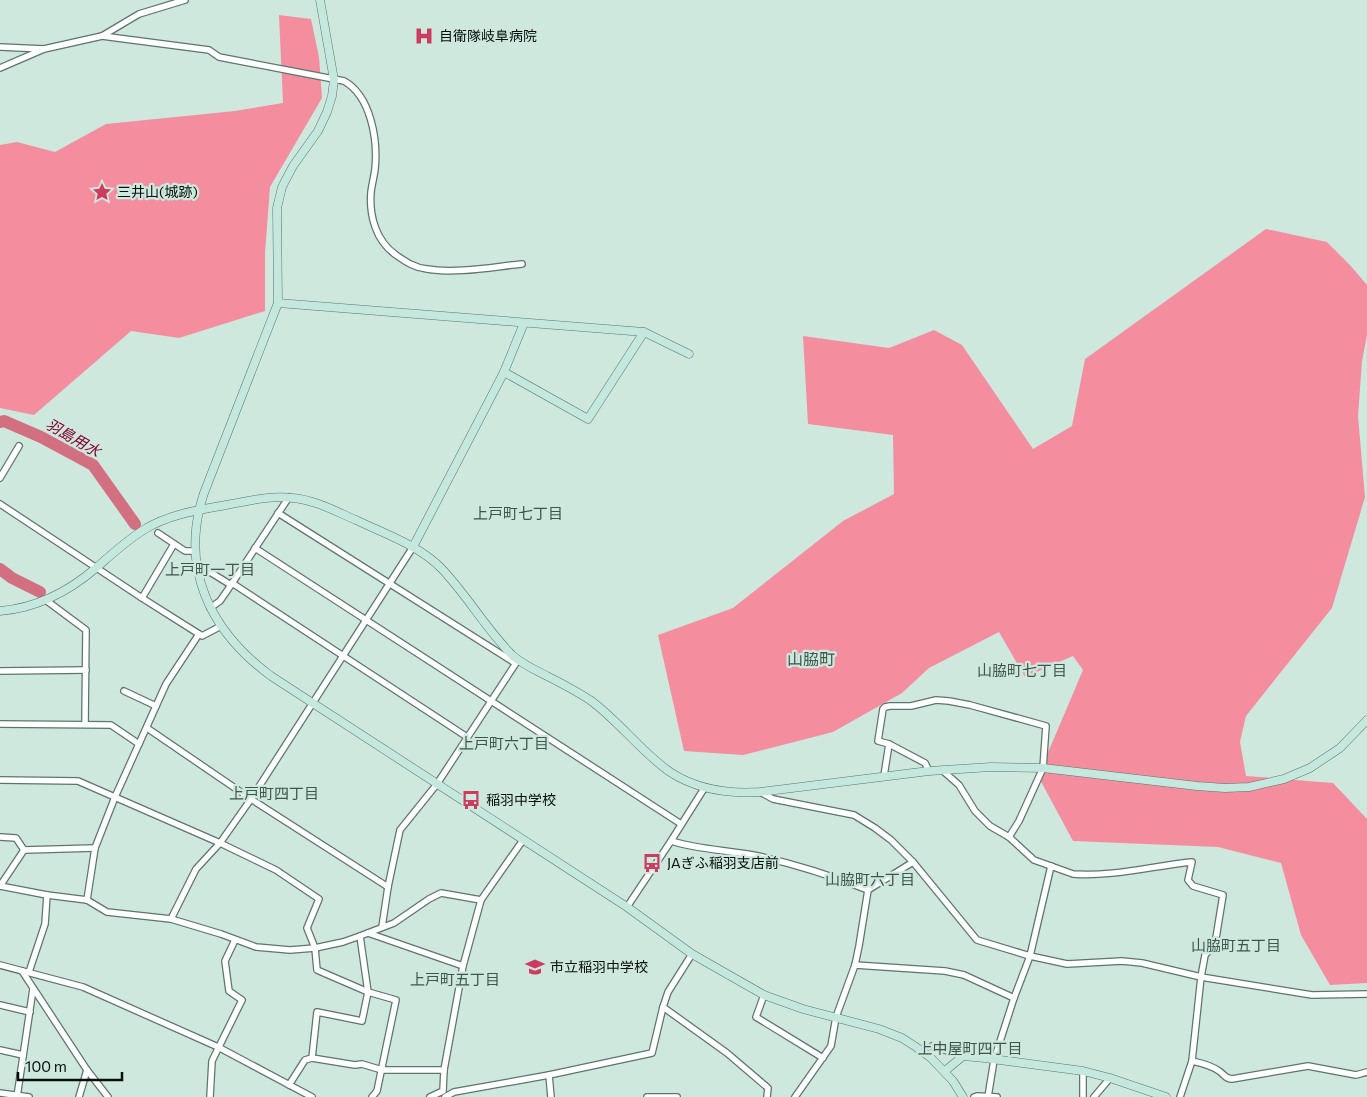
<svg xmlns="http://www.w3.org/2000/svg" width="1367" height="1097" viewBox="0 0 1367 1097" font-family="Commissioner,'Noto Sans JP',sans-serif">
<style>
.forest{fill:#f48e9e}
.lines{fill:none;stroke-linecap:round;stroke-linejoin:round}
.river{stroke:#d26f80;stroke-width:12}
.street-casing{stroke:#5d756b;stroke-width:8}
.secondary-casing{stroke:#5d756b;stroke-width:9}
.street{stroke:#fff;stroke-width:5.5}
.secondary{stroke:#c4e8dd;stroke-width:8}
.labels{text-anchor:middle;stroke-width:4.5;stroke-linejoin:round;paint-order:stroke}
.poi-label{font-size:14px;fill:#070f0c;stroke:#cee8de;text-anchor:start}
.water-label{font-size:15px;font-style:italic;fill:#830231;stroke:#cee8de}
.neighbourhood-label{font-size:15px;fill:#3f564d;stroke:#cee8de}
.quarter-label{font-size:16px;fill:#3f564d;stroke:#cee8de}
</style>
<rect width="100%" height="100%" fill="#cee8de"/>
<g class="forest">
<path d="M 279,15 L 311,19 L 319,57 L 322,98 L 270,187 L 265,253 L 265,311 L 179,338 L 131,331 L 34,415 L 0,408 L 0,145 L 17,142 L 55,152 L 106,124 L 235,111 L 283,103 Z"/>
<path d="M 1266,229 L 1327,242 L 1350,265 L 1367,285 L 1367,335 L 1362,361 L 1358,416 L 1365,497 L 1332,608 L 1246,716 L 1240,742 L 1246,776 L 1333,783 L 1367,819 L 1367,983 L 1330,985 L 1301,935 L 1281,863 L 1218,847 L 1073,841 L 1038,776 L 1083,670 L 1073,656 L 1025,677 L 999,632 L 929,668 L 902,693 L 833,732 L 743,755 L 684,751 L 658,635 L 733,608 L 843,521 L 894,494 L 893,435 L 808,424 L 803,336 L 889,348 L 934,330 L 962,345 L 1033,449 L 1072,426 L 1085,359 Z"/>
</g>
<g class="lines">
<g class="river">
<path d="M 0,422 L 4,421 L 41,437 L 93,465 L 135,524"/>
<path d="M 0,569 L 12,578 L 40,592"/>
</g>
<g class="street-casing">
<g id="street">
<path d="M 102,36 L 209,50 L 219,57 L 344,81 C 371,96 378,140 375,169 C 374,177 372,184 371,192 C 369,216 376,241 396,255 C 406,262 415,268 427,269 C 456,274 492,267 522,264"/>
<path d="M 0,47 L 44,49"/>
<path d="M 0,68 L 44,49 L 102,36 L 139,14 L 185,0"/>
<path d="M 0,478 L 19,446"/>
<path d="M 0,504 L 142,598 L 199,634 L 202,636 L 221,626"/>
<path d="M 278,513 L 515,663"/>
<path d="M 158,533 L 185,551 L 196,551"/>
<path d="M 255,548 L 681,824"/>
<path d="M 199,575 L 210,572 L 231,585 L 289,497"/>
<path d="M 232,583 L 467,737"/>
<path d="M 142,598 L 174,544"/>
<path d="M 47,601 L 86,630 L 85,724"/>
<path d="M 210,608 L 220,601 L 231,585"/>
<path d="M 0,671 L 86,670"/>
<path d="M 124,691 L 156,706"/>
<path d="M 0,724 L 111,725 L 139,744"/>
<path d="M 147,728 L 251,799 L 388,887"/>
<path d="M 942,770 L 959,785 L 975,811 L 990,826 L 1009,837 L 1034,860 L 1073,874 C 1112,877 1152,866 1192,862 L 1188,880 L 1193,886 L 1223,895 L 1215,944 L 1205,955 L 1201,977 L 1192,1061 L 1180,1097"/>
<path d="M 929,771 L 925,763 L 889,744 L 878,741 L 883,709 L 885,707 L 890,706 L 911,706 L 936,700 L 949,701 L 970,705 L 1046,726 L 1043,768 L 1019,821 L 1009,837"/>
<path d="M 884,776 L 889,744"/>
<path d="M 0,780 L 78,781 L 220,843 L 276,870 L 319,899 L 307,928 L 315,948 L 317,970 L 368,992 L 362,1021 L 317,1012 L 312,1058 L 305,1060 L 289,1085"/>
<path d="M 760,792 L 773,799 L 854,815 L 875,828 L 891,840 L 913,862 L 977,940 L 1030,956 L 1067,964 L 1122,961 L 1142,963 L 1201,977 L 1312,995 L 1367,994"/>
<path d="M 0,837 L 16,838 L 24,850"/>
<path d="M 671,841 C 700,850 729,850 758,856 C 795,864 832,876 868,890"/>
<path d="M 24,850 L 95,848"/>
<path d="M 0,886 L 47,895 L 87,900 L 107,912 L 171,919 L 221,934 L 256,947 L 290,950 L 315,948 L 343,942 L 360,936 L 394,923 L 429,899 L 441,893 L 481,900"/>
<path d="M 0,886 L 24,850"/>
<path d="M 87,900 L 95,848 L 115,797 L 166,684 L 199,634"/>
<path d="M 627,907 L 671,841 L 705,787"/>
<path d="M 171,919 L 196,869 L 220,843 L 251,799 L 413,547"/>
<path d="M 382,927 L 388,887 L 400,830 L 437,784 L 518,660"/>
<path d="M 368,933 L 463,966"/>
<path d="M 360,936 L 368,992 L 396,1000 L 377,1091 L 372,1097"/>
<path d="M 0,965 L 83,987 L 218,1047 L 312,1097"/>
<path d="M 855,965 L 945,971 L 964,975 L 1014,998"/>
<path d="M 22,971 L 87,1070 L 108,1097"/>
<path d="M 29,972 L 45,924 L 47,895"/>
<path d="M 764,995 L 756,1017 L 823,1058"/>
<path d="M 0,1005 L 30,1012"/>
<path d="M 663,1007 L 727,1053 L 768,1088 L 767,1097"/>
<path d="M 932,1046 L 963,1056"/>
<path d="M 0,1050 L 23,1055"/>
<path d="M 312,1058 L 355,1065 L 362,1064 L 382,1070 L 444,1070"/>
<path d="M 1192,1061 C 1201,1063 1211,1065 1219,1071 C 1224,1074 1225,1079 1232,1079 L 1308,1066 L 1356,1075 L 1367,1072"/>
<path d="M 549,1075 L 551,1097"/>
<path d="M 0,1093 L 29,1097"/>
<path d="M 17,1097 L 33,989"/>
<path d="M 79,1097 L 87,1070"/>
<path d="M 210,1097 L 212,1061 L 242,1000 L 229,991 L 225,961 L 235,940"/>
<path d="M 430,1097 L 443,1091 L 444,1070 L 463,966 L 481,900 L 523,840"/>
<path d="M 445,1097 L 454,1092 L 549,1075 L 652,1053 L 663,1007 L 668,992 L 692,954"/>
<path d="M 647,1097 L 677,1097"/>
<path d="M 795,1097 L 831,1046 L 836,1017 L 855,965 L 859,946 L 868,890 L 913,862"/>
<path d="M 974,1097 L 977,1096 L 997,1097"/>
<path d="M 988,1097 L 994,1060 L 1014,998 L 1030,956 L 1051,866"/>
<path d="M 1083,1097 L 1083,1071"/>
<path d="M 1094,1097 L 1110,1078"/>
</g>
</g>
<g class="secondary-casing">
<g id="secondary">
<path d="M 320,0 L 334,80 L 332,96 L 327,112 L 318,131 L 293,166 L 282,187 L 277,208 L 278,303 L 204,493 C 179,568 210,631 271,676 L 627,907 L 692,954 L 764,995 L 803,1009 L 879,1029 L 902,1038 L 916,1047 L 930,1057 L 953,1081 L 963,1097"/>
<path d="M 278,303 L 644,332 L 689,354"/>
<path d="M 504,372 L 588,419 L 644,332"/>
<path d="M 413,547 L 504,372 L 524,323"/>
<path d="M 0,611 C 37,608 68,592 96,568 C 112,554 127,540 145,529 C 170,514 199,510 226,505 C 248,501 271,495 293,498 C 315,500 335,511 356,520 C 385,534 418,545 441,568 C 467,595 486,629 512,655 C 522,664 535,670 547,676 C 561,683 576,691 590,700 C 619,721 640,751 670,772 C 696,789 729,794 760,792 L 929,771 L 991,767 L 1043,768 L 1197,786 L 1225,788 L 1249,787 L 1284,779 L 1310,768 L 1340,748 L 1367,720"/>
<path d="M 945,1071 L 963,1056 L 985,1058 L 1083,1071 L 1110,1078 L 1166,1097"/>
</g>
</g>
<use href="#street" class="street"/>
<use href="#secondary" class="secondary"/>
</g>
<defs>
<g id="hospital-bare" transform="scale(1.5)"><path d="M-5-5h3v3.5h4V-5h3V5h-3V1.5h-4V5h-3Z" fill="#cb3c60" stroke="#cee8de" stroke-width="2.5" paint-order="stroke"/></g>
<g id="sight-bare" transform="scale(1.5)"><path d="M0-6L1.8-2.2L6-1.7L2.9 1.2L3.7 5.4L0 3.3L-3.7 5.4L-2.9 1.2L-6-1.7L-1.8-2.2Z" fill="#cb3c60" stroke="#cee8de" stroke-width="2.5" paint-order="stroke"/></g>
<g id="bus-bare" transform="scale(1.5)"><path d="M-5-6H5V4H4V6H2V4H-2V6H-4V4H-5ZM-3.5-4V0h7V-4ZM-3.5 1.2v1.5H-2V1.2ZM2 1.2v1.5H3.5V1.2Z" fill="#cb3c60" stroke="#cee8de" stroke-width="2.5" paint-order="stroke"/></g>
<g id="school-bare" transform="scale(1.5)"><path d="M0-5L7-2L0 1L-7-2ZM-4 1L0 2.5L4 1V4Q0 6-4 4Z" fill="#cb3c60" stroke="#cee8de" stroke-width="2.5" paint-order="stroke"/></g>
</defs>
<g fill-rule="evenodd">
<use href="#hospital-bare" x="424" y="36"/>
<use href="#sight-bare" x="102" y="192"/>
<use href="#bus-bare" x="471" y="800"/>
<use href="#bus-bare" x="652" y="863"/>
<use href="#school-bare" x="535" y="967"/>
</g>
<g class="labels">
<g class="poi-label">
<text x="439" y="41">自衛隊岐阜病院</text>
<text x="117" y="197">三井山(城跡)</text>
<text x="486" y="805">稲羽中学校</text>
<text x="667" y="868">JAぎふ稲羽支店前</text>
<text x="550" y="972">市立稲羽中学校</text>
</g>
<g class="water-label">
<text transform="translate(73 438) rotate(30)" y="5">羽島用水</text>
</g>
<g class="neighbourhood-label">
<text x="518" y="519">上戸町七丁目</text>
<text x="210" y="575">上戸町一丁目</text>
<text x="1022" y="676">山脇町七丁目</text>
<text x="504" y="749">上戸町六丁目</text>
<text x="274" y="799">上戸町四丁目</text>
<text x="870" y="885">山脇町六丁目</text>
<text x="1236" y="951">山脇町五丁目</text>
<text x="455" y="985">上戸町五丁目</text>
<text x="970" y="1054">上中屋町四丁目</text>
</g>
<g class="quarter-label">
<text x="811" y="665">山脇町</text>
</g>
</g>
<path d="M18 1072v8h104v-8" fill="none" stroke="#070f0c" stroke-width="2.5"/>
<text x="25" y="1072" font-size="15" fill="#070f0c" stroke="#cee8de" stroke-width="4" paint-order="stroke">100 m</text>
</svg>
